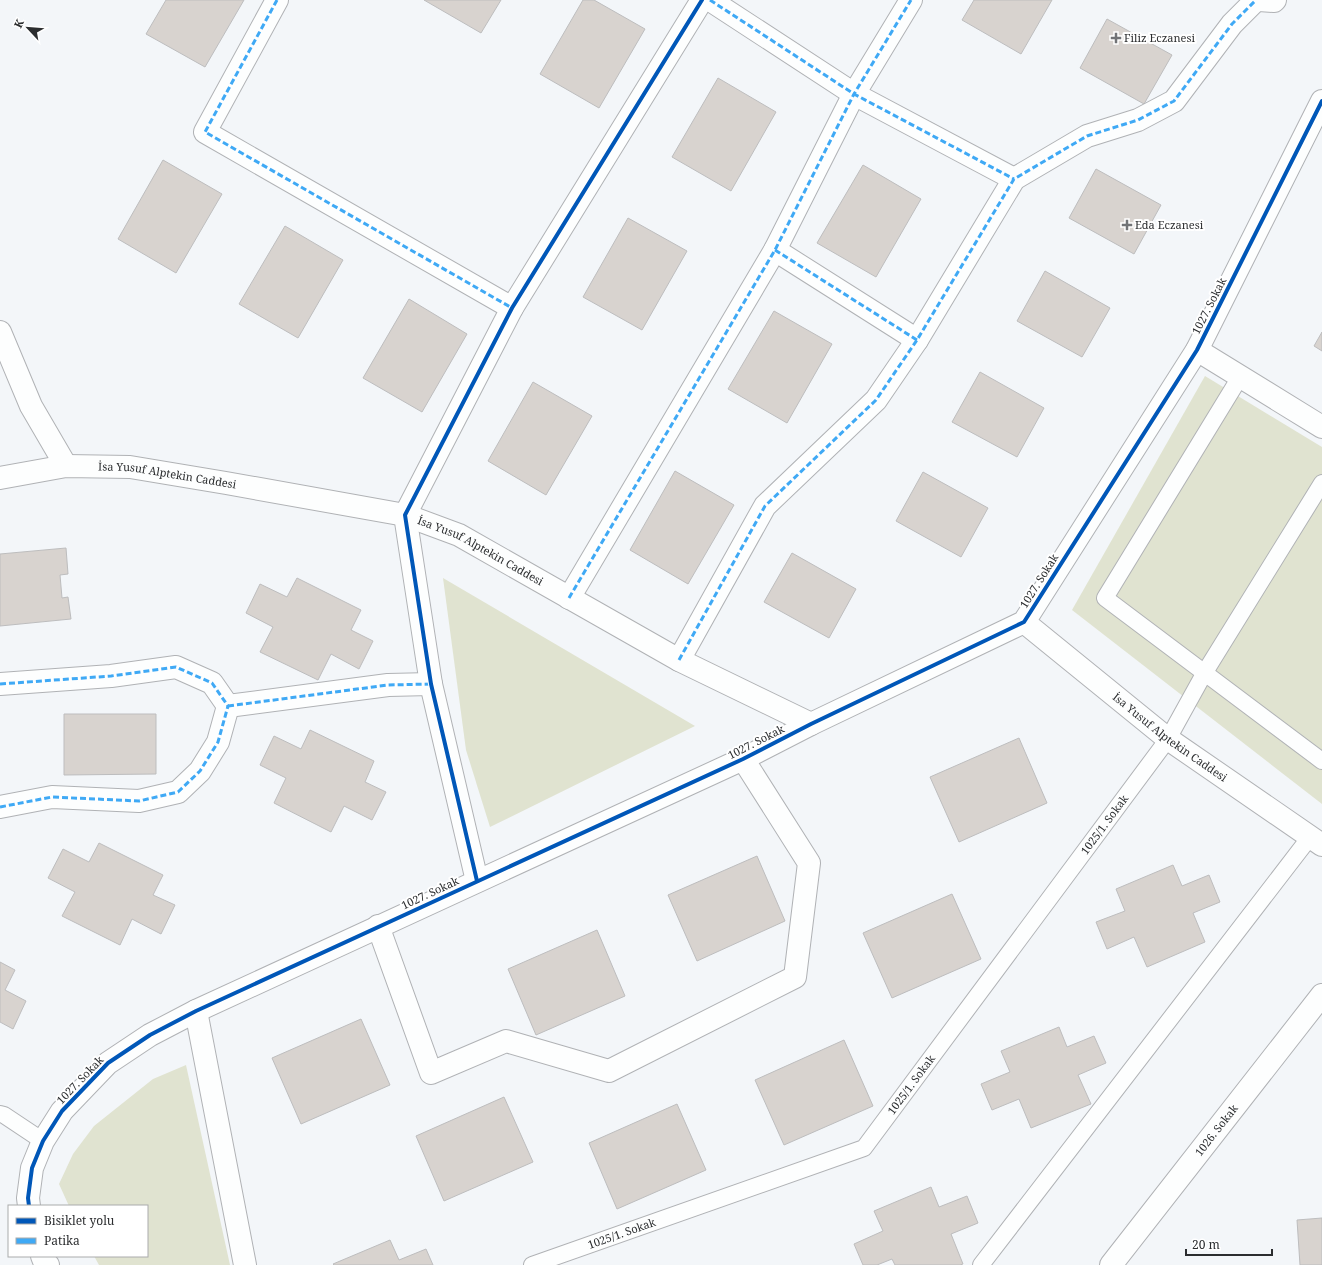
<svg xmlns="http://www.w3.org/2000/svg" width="1322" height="1265" viewBox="0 0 1322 1265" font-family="'Noto Serif',serif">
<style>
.green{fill:#e0e3d0}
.building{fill:#d8d3cf;stroke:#bdbdbe}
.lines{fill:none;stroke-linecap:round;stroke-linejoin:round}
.lane-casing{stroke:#b0b2b5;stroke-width:18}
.street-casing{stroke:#b0b2b5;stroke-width:24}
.lane{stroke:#fdfefe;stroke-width:16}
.street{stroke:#fdfefe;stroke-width:22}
.quiet{stroke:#3fa9f5;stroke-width:3;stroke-dasharray:6 3;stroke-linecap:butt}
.cycleway-casing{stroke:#fff;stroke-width:6}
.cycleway{stroke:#0057b8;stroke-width:4}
.poi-dot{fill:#717376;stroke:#fff;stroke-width:1.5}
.labels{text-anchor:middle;stroke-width:4;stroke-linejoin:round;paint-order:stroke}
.poi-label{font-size:11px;fill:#2b2d2f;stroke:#fff;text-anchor:start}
.street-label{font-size:11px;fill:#2b2d2f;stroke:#fff}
</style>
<rect width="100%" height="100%" fill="#f3f6f9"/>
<g class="green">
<path d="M 1205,376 L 1322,447 L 1322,804 L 1072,610 Z"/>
<path d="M 443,578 L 695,726 L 490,827 L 466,750 Z"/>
<path d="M 186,1065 L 230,1265 L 99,1265 L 94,1256 L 147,1256 L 147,1206 L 69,1206 L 59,1184 L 73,1154 L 94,1126 L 153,1079 Z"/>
</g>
<g class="building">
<path d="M 166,0 L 244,0 L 205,67 L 146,34 Z"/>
<path d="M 424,0 L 501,0 L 481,33 Z"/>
<path d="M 583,0 L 594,0 L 645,29 L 599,108 L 540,74 Z"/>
<path d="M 974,0 L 1052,0 L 1021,54 L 962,20 Z"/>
<path d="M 1107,19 L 1172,55 L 1144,104 L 1080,68 Z"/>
<path d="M 718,78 L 776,112 L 731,191 L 672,157 Z"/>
<path d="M 163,160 L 222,194 L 176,273 L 118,239 Z"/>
<path d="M 863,165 L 921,199 L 876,277 L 817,243 Z"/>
<path d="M 1096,169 L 1161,205 L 1134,254 L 1069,218 Z"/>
<path d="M 628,218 L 687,251 L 642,330 L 583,297 Z"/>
<path d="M 285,226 L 343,260 L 298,338 L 239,304 Z"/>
<path d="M 1045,271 L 1110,308 L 1082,357 L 1017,321 Z"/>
<path d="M 409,299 L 467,334 L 422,412 L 363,378 Z"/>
<path d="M 774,311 L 832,344 L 787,423 L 728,389 Z"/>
<path d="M 1322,332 L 1322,351 L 1314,346 Z"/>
<path d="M 980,372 L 1044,408 L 1017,457 L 952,422 Z"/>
<path d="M 533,382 L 592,416 L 546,495 L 488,461 Z"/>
<path d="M 675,471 L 734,505 L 688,584 L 630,550 Z"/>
<path d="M 923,472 L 988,508 L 961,557 L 896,521 Z"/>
<path d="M 66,548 L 68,574 L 60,575 L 62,598 L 68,597 L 71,619 L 0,626 L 0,554 Z"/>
<path d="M 792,553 L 856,589 L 829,638 L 764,602 Z"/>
<path d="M 297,578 L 361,610 L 351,630 L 373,641 L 359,669 L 331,654 L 318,680 L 260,652 L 273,627 L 246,613 L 260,584 L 287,597 Z"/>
<path d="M 64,714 L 156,714 L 156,774 L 64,775 Z"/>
<path d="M 310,730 L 374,761 L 365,782 L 386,792 L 372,820 L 344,806 L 331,832 L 274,803 L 286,778 L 260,765 L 274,736 L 301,749 Z"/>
<path d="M 1019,738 L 1047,803 L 959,842 L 930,777 Z"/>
<path d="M 99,843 L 163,875 L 153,895 L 175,905 L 161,934 L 132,919 L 120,945 L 62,916 L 75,892 L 48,878 L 63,849 L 89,862 Z"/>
<path d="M 757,856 L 785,921 L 697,961 L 668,895 Z"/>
<path d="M 1173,865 L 1182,886 L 1209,875 L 1220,902 L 1193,913 L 1205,942 L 1147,967 L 1134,937 L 1107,949 L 1096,922 L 1125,911 L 1116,889 Z"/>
<path d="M 952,894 L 981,959 L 892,998 L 863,933 Z"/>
<path d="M 597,930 L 625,996 L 536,1035 L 508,969 Z"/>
<path d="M 0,962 L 15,970 L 5,990 L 26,1001 L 13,1029 L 0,1022 Z"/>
<path d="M 361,1019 L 390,1085 L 301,1124 L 272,1058 Z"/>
<path d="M 1059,1027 L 1067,1047 L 1094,1036 L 1106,1063 L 1078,1075 L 1091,1104 L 1031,1128 L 1019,1099 L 992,1110 L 981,1084 L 1010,1072 L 1001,1051 Z"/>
<path d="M 844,1040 L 873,1106 L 784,1145 L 755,1080 Z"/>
<path d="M 504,1097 L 533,1162 L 444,1201 L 416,1136 Z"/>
<path d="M 677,1104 L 706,1170 L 617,1209 L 589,1143 Z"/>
<path d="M 931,1187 L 939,1207 L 967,1196 L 978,1223 L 951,1234 L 963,1264 L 960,1265 L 895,1265 L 892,1259 L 877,1265 L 863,1265 L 854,1244 L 883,1231 L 874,1211 Z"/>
<path d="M 1322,1218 L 1322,1265 L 1300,1265 L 1297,1220 Z"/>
<path d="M 390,1240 L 399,1260 L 426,1249 L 433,1265 L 334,1265 L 333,1264 Z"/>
</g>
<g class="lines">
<g class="lane-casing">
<g id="lane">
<path d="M 1240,377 L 1105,598 L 1322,761"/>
<path d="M 0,1114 L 4,1115 L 43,1141"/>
<path id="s1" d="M 532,1265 L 864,1148 L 1168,739 L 1205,672 L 1322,483"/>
<path d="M 981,1265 L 1310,837"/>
</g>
</g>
<g class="street-casing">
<g id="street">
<path d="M 277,0 L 205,132 L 512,308"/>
<path d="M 710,0 L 854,94 L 1014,179"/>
<path d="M 1259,0 L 1274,1 L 1275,0"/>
<path d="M 775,250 L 917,340"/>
<path d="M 0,332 L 31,406 L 66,466"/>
<path d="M 1197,350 L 1322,427"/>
<path id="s2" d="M 0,478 L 66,466 L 130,467 L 226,483 L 405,515 L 459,535 L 679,660 L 811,724"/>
<path d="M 569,598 L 775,250 L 854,94 L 911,0"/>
<path id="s3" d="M 1024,622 L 1168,739 L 1322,845"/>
<path d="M 679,660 L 765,506 L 876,400 L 917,340 L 1014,179 L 1087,136 L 1138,120 L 1174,101 L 1232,24 L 1256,0"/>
<path d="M 0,684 L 111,676 L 176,667 L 212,683 L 228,706"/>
<path d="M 228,706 L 388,685 L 431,684"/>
<path d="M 0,807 L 52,797 L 139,801 L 178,792 L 200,771 L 218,742 L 228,706"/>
<path d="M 477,881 L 431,684 L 405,515 L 512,308 L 702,0"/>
<path d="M 378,926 L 431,1073 L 506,1041 L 609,1071 L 795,977 L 809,863 L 743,759"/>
<path d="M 196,1011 L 245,1265"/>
<path d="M 29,1206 L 28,1198 L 32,1168 L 43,1141 L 62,1111 L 108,1063 L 150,1035 L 196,1011 L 743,759 L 811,724 L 1024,622 L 1197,350 L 1322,101"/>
<path d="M 42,1256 L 44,1261 L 48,1265"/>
<path id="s4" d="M 1111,1265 L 1322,995"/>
</g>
</g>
<use href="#lane" class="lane"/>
<use href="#street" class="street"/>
<g class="quiet">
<path d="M 277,0 L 205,132 L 512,308"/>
<path d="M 710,0 L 854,94 L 1014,179"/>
<path d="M 775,250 L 917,340"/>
<path d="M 569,598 L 775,250 L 854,94 L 911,0"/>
<path d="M 679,660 L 765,506 L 876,400 L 917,340 L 1014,179 L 1087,136 L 1138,120 L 1174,101 L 1232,24 L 1256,0"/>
<path d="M 0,684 L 111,676 L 176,667 L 212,683 L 228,706"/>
<path d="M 228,706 L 388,685 L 431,684"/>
<path d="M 0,807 L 52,797 L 139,801 L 178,792 L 200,771 L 218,742 L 228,706"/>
</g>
<g class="cycleway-casing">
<g id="cycleway">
<path d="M 477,881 L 431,684 L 405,515 L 512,308 L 702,0"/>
<path d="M 29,1206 L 28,1198 L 32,1168 L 43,1141 L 62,1111 L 108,1063 L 150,1035 L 196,1011 L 743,759 L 811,724 L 1024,622 L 1197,350 L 1322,101"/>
</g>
</g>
<use href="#cycleway" class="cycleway"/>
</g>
<g class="poi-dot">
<path d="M1114 32h4v4h4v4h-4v4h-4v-4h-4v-4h4z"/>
<path d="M1125 219h4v4h4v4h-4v4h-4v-4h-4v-4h4z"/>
</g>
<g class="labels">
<g class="poi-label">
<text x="1124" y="42">Filiz Eczanesi</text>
<text x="1135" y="229">Eda Eczanesi</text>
</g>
<g class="street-label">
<text transform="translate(1209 306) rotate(-63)" y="4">1027. Sokak</text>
<text dy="4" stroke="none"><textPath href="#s2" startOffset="169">İsa Yusuf Alptekin Caddesi</textPath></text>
<text dy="4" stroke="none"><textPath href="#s2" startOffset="494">İsa Yusuf Alptekin Caddesi</textPath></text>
<text transform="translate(1039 581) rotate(-58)" y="4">1027. Sokak</text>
<text dy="4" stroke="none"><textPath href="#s3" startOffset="186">İsa Yusuf Alptekin Caddesi</textPath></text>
<text transform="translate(756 742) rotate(-27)" y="4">1027. Sokak</text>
<text dy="4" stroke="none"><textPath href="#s1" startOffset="755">1025/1. Sokak</textPath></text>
<text transform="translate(430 893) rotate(-25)" y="4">1027. Sokak</text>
<text transform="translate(80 1080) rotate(-46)" y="4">1027. Sokak</text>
<text dy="4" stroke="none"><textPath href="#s1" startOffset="431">1025/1. Sokak</textPath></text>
<text dy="4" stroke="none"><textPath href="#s4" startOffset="171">1026. Sokak</textPath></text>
<text dy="4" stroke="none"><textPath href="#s1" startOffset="95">1025/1. Sokak</textPath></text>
</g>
</g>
<rect x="8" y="1205" width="140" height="52" fill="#ffffff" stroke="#aaabac"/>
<rect x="16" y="1218" width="20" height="6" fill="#0057b8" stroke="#aaabac"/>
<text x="44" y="1225" font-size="12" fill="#2b2d2f">Bisiklet yolu</text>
<rect x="16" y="1238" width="20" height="6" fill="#3fa9f5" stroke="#aaabac"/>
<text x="44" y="1245" font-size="12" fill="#2b2d2f">Patika</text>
<g transform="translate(28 28) rotate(296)" stroke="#ffffff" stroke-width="3" paint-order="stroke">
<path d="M0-3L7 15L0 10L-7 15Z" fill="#2b2d2f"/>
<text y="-6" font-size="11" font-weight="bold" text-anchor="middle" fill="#2b2d2f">K</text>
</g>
<path d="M1186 1249v6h86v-6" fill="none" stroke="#2b2d2f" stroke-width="2"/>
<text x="1192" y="1249" font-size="12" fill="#2b2d2f" stroke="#ffffff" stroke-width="3" paint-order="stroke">20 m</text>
</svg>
